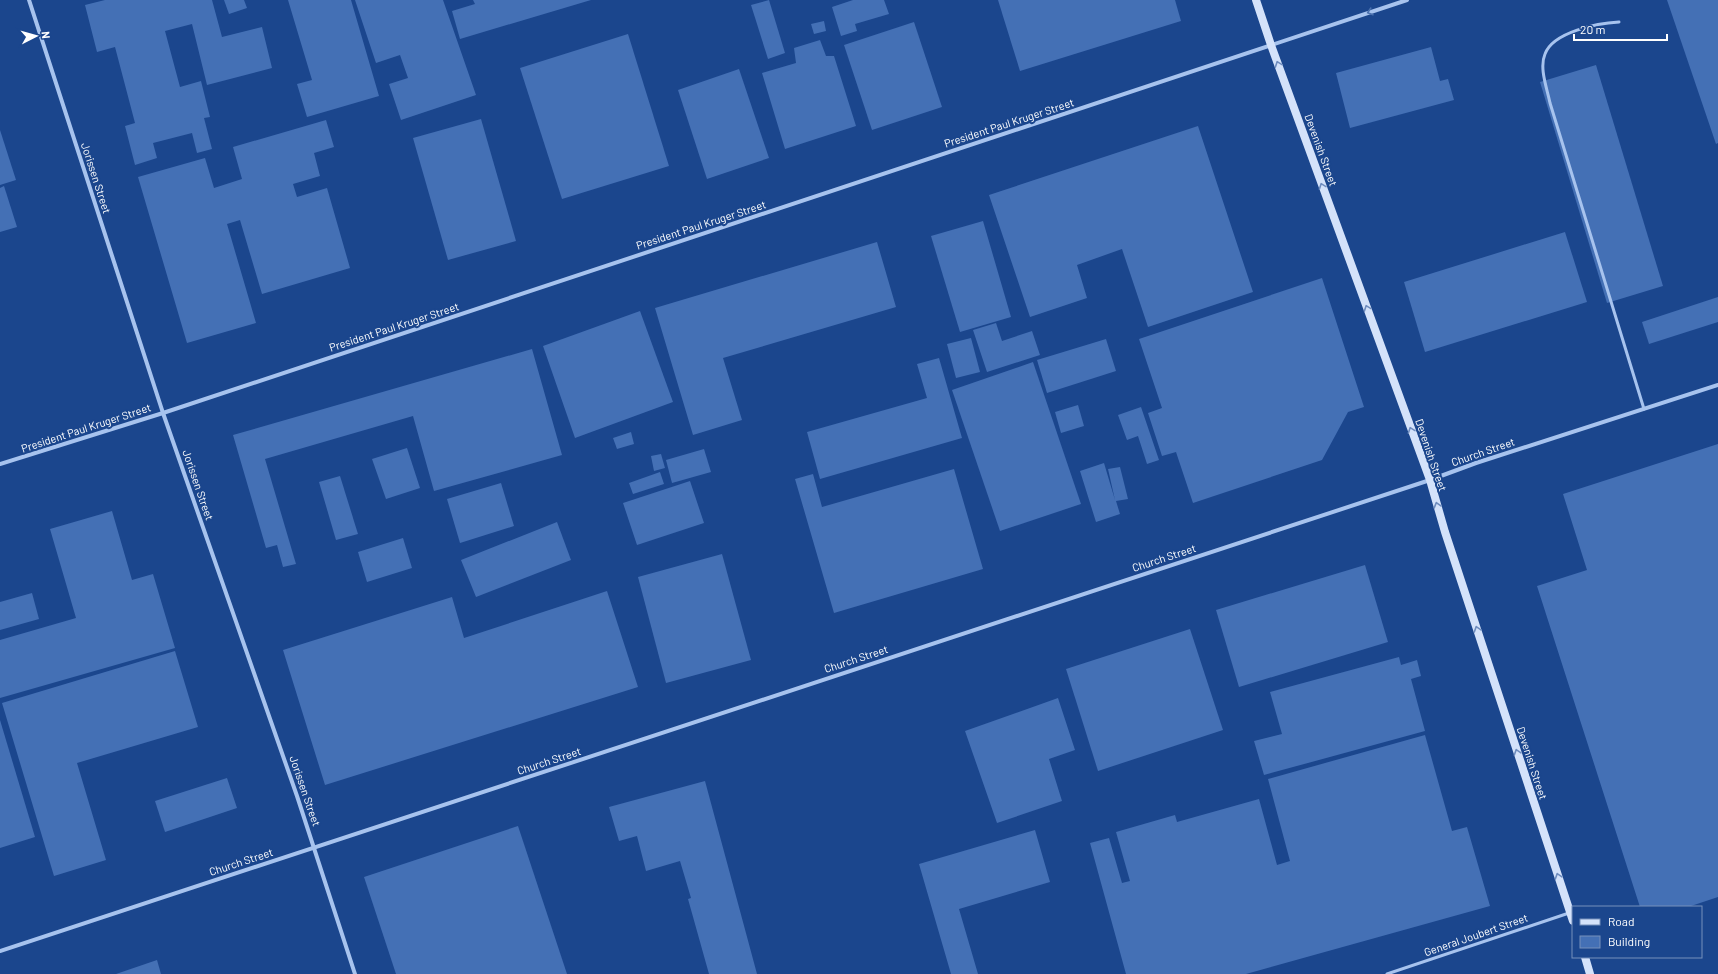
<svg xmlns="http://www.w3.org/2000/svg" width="1718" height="974" viewBox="0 0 1718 974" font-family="Barlow,sans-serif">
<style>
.building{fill:#4470b5}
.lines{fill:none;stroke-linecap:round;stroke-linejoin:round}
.lane{stroke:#a7c3ee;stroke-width:3}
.street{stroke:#a7c3ee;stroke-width:4}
.secondary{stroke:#d4e2fa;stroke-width:8}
.oneway{stroke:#4c72af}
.oneway2{stroke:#6e8cbe}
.labels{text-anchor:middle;stroke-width:4;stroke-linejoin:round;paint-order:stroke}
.street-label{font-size:11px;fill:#fff;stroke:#1b468d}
</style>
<rect width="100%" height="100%" fill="#1b468d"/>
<g class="building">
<path d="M 105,0 L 212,0 L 222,37 L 262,27 L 272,68 L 207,85 L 192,24 L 165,31 L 180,87 L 201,81 L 210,117 L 204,118 L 212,149 L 197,153 L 192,133 L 153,143 L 157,158 L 135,165 L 125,126 L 135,123 L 115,47 L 97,52 L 85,5 Z"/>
<path d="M 224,0 L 244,0 L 247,8 L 229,14 Z"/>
<path d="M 288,0 L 351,0 L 379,96 L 307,117 L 297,84 L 312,80 Z"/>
<path d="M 355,0 L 443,0 L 476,95 L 401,120 L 389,84 L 408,78 L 400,55 L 376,63 Z"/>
<path d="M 473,0 L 591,0 L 460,39 L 452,11 L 475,4 Z"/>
<path d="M 769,0 L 785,53 L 768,59 L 751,5 Z"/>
<path d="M 853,0 L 884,0 L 889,14 L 855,24 L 857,31 L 841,36 L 832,7 Z"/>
<path d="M 998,0 L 1175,0 L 1181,21 L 1020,71 Z"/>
<path d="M 1667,0 L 1718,0 L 1718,143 L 1716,144 Z"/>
<path d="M 824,21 L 826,31 L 814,34 L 811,24 Z"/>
<path d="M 914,22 L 942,107 L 872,130 L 844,45 Z"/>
<path d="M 628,34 L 669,166 L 562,199 L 520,68 Z"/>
<path d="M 820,40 L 826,56 L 834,56 L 856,126 L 785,149 L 762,73 L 796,63 L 794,48 Z"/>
<path d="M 1431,47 L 1440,81 L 1448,79 L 1454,100 L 1350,128 L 1336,73 Z"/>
<path d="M 1596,65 L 1663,286 L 1607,303 L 1540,82 Z"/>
<path d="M 739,69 L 769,158 L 707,179 L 678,90 Z"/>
<path d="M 481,119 L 516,241 L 448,260 L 413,138 Z"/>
<path d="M 326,120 L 334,147 L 314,153 L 320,176 L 293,184 L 297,197 L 327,188 L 350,268 L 262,294 L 240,220 L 227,224 L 256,323 L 187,343 L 138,177 L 205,158 L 214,188 L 242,179 L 233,147 Z"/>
<path d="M 1198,126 L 1253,292 L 1148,327 L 1122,249 L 1077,265 L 1087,298 L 1030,317 L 989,195 Z"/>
<path d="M 0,130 L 16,180 L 0,185 Z"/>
<path d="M 4,186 L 17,227 L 0,232 L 0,188 Z"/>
<path d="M 983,221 L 1011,317 L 960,332 L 931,236 Z"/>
<path d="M 1565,232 L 1587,302 L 1425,352 L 1404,282 Z"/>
<path d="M 877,242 L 896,307 L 723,358 L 742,420 L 693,435 L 655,308 Z"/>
<path d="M 1322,278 L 1364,407 L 1348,412 L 1322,460 L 1193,503 L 1176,452 L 1162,456 L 1148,413 L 1162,408 L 1139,339 Z"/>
<path d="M 1718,297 L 1718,322 L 1649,344 L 1642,322 Z"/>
<path d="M 640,311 L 673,402 L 575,438 L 543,346 Z"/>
<path d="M 996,323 L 1002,341 L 1032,331 L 1040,355 L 987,372 L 973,330 Z"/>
<path d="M 971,338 L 980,372 L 956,378 L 947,344 Z"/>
<path d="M 1106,339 L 1116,371 L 1047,393 L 1037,360 Z"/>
<path d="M 532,349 L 562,455 L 434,491 L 413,416 L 265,459 L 296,564 L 283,567 L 277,545 L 266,548 L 233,435 Z"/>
<path d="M 939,358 L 962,438 L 820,479 L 807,432 L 927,398 L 917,364 Z"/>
<path d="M 1033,362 L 1081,504 L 1000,531 L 952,390 Z"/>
<path d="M 1078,405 L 1084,426 L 1061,433 L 1055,412 Z"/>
<path d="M 1141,407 L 1159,460 L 1147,464 L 1138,436 L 1127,440 L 1118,415 Z"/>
<path d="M 631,432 L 634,444 L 617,449 L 613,438 Z"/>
<path d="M 1718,444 L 1718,897 L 1688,907 L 1640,907 L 1537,586 L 1587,570 L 1563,494 Z"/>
<path d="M 407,448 L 420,488 L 386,499 L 372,459 Z"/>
<path d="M 704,449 L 711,472 L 672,483 L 666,460 Z"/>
<path d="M 661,454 L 665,468 L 654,471 L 651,456 Z"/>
<path d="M 1104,463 L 1115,500 L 1108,469 L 1120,467 L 1128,499 L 1116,501 L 1120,514 L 1096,522 L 1080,471 Z"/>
<path d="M 954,469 L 983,569 L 834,613 L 795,479 L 813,474 L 822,507 Z"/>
<path d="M 660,472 L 664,484 L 633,494 L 629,483 Z"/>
<path d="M 340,476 L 358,534 L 336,540 L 319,482 Z"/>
<path d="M 690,481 L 704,523 L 637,545 L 623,503 Z"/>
<path d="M 501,483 L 514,526 L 460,543 L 447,499 Z"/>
<path d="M 112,511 L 132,580 L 153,574 L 175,648 L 0,698 L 0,640 L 76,618 L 50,529 Z"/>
<path d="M 557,522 L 571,560 L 476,597 L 461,560 Z"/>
<path d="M 403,538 L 412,568 L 367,582 L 358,552 Z"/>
<path d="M 722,554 L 751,660 L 666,683 L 638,577 Z"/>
<path d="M 1365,565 L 1388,642 L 1239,687 L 1216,610 Z"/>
<path d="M 607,591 L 638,687 L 325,785 L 283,650 L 452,597 L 464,638 Z"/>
<path d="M 32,593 L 39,619 L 0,630 L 0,602 Z"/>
<path d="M 1190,629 L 1223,730 L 1098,771 L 1066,669 Z"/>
<path d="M 175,651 L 198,727 L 77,763 L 106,860 L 54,876 L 2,703 Z"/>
<path d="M 1399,657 L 1401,665 L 1417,660 L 1421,676 L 1411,679 L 1425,731 L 1264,775 L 1254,741 L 1282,734 L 1270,692 Z"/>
<path d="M 1058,698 L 1075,750 L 1049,759 L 1062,801 L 997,823 L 965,731 Z"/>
<path d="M 0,720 L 35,837 L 0,848 Z"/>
<path d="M 1425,735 L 1452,831 L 1467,827 L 1490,906 L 1246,974 L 1126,974 L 1090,843 L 1109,838 L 1122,883 L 1130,881 L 1116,832 L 1175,815 L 1177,822 L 1259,799 L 1277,865 L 1290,861 L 1268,779 Z"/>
<path d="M 227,778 L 237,808 L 165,832 L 155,801 Z"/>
<path d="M 705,781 L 757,974 L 709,974 L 688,899 L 691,898 L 680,861 L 646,871 L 637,836 L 619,841 L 609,807 Z"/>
<path d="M 518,826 L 567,974 L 396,974 L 364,877 Z"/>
<path d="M 1035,830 L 1050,882 L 959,909 L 978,974 L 951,974 L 919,864 Z"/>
<path d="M 157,960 L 161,974 L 116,974 Z"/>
</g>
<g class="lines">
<g class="lane">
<path d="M 1619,22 C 1598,23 1553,32 1545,54 C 1539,68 1547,88 1550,103 L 1644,409"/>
<path d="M 1387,974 L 1569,913"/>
</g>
<g class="street">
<path d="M 29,0 L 163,413 L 297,796 L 355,974"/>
<path d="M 0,464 L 163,413 L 1407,0"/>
<path d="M 0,951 L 1430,480 L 1476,463 L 1718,385"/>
</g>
<g class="secondary">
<path d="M 1256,0 L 1271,45 L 1430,480 L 1445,532 L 1573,921"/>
<path d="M 1585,957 L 1590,974"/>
</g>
</g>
<defs><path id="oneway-chevron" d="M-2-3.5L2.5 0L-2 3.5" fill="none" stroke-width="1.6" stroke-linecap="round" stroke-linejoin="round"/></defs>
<use class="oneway" href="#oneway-chevron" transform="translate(1370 12) rotate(162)"/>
<g class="oneway2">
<use href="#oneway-chevron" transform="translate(1278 64) rotate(-110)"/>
<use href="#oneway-chevron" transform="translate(1322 186) rotate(-110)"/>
<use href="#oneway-chevron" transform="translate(1367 308) rotate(-110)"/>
<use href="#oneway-chevron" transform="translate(1411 430) rotate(-110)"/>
<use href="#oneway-chevron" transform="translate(1437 505) rotate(-106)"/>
<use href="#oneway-chevron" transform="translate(1477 629) rotate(-108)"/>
<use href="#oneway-chevron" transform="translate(1517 752) rotate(-108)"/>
<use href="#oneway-chevron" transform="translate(1558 876) rotate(-108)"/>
</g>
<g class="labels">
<g class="street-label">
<text transform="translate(1009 123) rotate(-18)" y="4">President Paul Kruger Street</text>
<text transform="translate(1321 150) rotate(70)" y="4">Devenish Street</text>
<text transform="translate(96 178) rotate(72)" y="4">Jorissen Street</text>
<text transform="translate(701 225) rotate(-18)" y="4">President Paul Kruger Street</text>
<text transform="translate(394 327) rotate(-18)" y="4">President Paul Kruger Street</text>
<text transform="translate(86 428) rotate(-18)" y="4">President Paul Kruger Street</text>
<text transform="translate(1483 452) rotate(-19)" y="4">Church Street</text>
<text transform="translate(1431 455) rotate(71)" y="4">Devenish Street</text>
<text transform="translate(198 485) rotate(71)" y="4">Jorissen Street</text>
<text transform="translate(1164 558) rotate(-18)" y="4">Church Street</text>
<text transform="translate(856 659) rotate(-18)" y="4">Church Street</text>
<text transform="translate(549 761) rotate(-18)" y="4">Church Street</text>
<text transform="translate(1532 763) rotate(72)" y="4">Devenish Street</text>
<text transform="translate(305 791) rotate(71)" y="4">Jorissen Street</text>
<text transform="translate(241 862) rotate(-18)" y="4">Church Street</text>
<text transform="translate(1476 935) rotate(-19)" y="4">General Joubert Street</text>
</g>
</g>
<rect x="1572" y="906" width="130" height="52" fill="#1b468d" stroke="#7690bb"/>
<rect x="1580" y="919" width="20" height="6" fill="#d4e2fa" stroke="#7690bb"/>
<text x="1608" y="926" font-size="12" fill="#ffffff">Road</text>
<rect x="1580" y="936" width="20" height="12" fill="#4470b5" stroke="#7690bb"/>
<text x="1608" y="946" font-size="12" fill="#ffffff">Building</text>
<g transform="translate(36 36) rotate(84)" stroke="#1b468d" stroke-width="3" paint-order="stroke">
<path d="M0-3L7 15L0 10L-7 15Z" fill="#ffffff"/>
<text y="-6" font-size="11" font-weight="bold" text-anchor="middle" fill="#ffffff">N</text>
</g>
<path d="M1574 34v6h93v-6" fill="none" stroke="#ffffff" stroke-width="2"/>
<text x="1580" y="34" font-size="12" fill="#ffffff" stroke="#1b468d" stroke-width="3" paint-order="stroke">20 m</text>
</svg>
